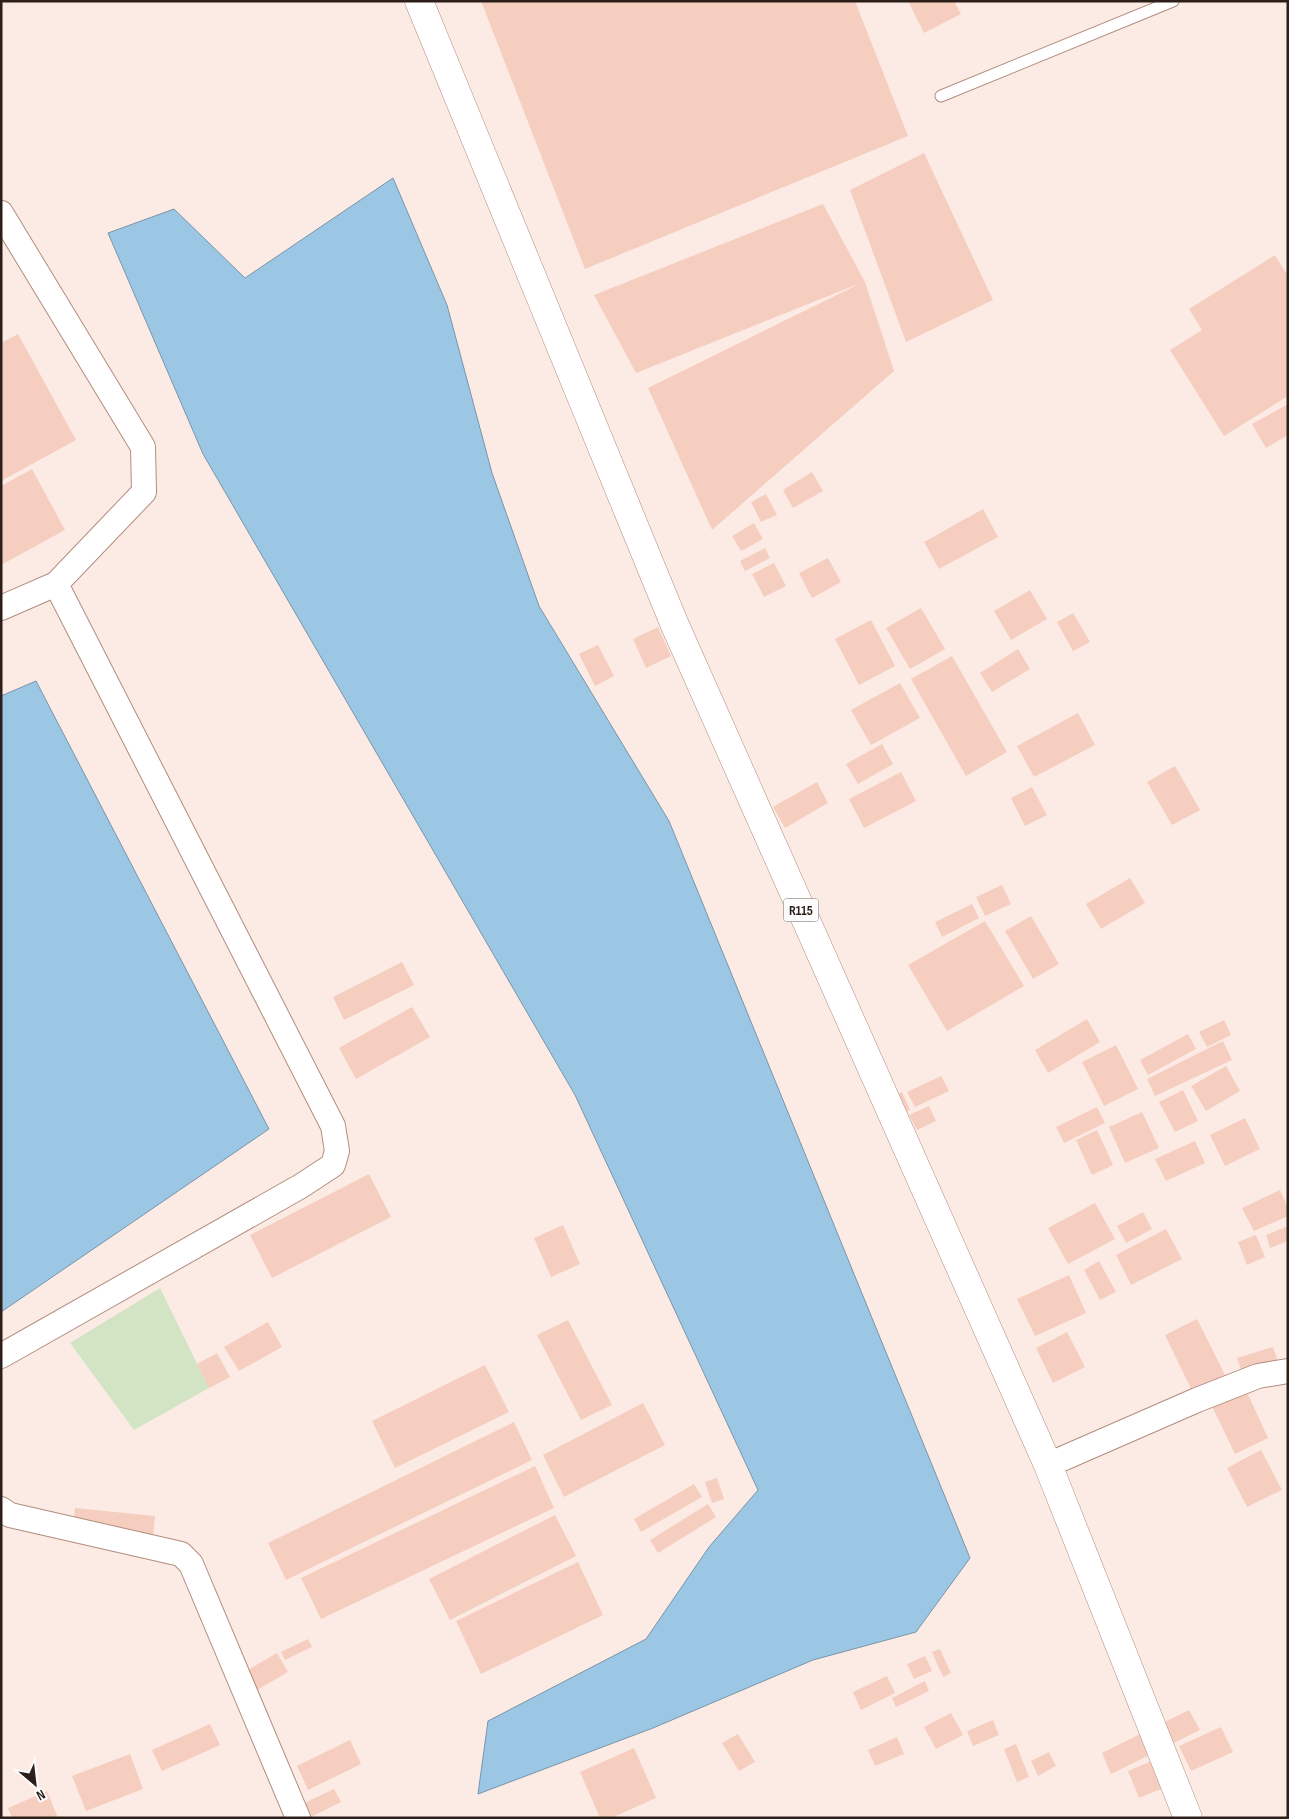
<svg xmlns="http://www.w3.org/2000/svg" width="1289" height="1819" viewBox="0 0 1289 1819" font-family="'Sofia Sans Condensed',sans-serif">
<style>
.green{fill:#d3e4c5}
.water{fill:#9bc7e5;stroke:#7a94a8}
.building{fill:#f6cebf}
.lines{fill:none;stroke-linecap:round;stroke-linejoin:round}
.lane-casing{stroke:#b28d7f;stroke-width:13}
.street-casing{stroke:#b28d7f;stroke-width:26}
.primary-casing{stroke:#b28d7f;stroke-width:29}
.lane{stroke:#fff;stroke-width:11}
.street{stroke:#fff;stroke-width:24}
.primary{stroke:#fff;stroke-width:28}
.labels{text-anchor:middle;stroke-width:4.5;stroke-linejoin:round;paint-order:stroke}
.shield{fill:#fcfcfc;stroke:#6a615c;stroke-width:1}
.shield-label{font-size:14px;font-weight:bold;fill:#2c1e18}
</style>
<rect width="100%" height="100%" fill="#fcebe5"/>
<path class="green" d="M 160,1288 L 209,1388 L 134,1430 L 70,1343 Z"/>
<g class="water">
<path d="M 393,178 L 447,305 L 492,473 L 539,606 L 669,821 L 970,1558 L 916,1632 L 813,1660 L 653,1728 L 478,1794 L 488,1721 L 646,1639 L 709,1547 L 758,1490 L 575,1095 L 203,454 L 108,233 L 174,209 L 245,278 Z"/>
<path d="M 36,681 L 269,1129 L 1,1312 L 1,696 Z"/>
</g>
<g class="building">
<path d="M 481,1 L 855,1 L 908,136 L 585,269 Z"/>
<path d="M 908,1 L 954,1 L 961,14 L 924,33 Z"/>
<path d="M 924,153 L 993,300 L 906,342 L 850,190 Z"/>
<path d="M 823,204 L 865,282 L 894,371 L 712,530 L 648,388 L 861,283 L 636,373 L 594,295 Z"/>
<path d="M 1275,255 L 1288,276 L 1288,396 L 1224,436 L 1170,350 L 1202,330 L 1189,309 Z"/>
<path d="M 18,334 L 76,440 L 1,481 L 1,343 Z"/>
<path d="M 1288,404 L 1288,435 L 1266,448 L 1252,424 Z"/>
<path d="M 32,469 L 65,530 L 1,565 L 1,486 Z"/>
<path d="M 812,472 L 823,491 L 793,508 L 783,490 Z"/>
<path d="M 766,494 L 777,515 L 761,522 L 751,502 Z"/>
<path d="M 983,509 L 998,537 L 939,569 L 924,542 Z"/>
<path d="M 754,523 L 763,539 L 741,551 L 732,536 Z"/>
<path d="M 765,548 L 770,558 L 745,571 L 740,561 Z"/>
<path d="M 828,558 L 841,582 L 812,598 L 799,573 Z"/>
<path d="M 774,563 L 786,586 L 764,597 L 752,574 Z"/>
<path d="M 1030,590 L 1047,619 L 1011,640 L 994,611 Z"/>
<path d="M 921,608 L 945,649 L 910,669 L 886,628 Z"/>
<path d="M 1073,613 L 1090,642 L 1073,651 L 1057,622 Z"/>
<path d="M 871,620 L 895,666 L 859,685 L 835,639 Z"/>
<path d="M 658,627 L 671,656 L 646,668 L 633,639 Z"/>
<path d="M 598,645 L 614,676 L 595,686 L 579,654 Z"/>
<path d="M 1018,649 L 1030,669 L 992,692 L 980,673 Z"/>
<path d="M 952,656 L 1007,752 L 966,776 L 911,679 Z"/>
<path d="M 900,683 L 920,718 L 871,745 L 851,710 Z"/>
<path d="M 1078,713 L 1095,745 L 1034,777 L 1017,746 Z"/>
<path d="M 882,744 L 893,764 L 858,784 L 846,764 Z"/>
<path d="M 1175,766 L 1200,810 L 1172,825 L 1147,782 Z"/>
<path d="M 901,772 L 916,801 L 864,828 L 849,799 Z"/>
<path d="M 817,782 L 828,803 L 785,828 L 773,807 Z"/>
<path d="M 1032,787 L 1047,815 L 1025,826 L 1011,798 Z"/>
<path d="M 1130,878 L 1145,903 L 1101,929 L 1086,904 Z"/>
<path d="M 1002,885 L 1011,904 L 985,916 L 976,897 Z"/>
<path d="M 972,904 L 979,918 L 942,937 L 935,922 Z"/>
<path d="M 1031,916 L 1059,964 L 1033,979 L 1005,931 Z"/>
<path d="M 985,921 L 1024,986 L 947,1031 L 908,965 Z"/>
<path d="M 402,962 L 414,985 L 344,1020 L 333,997 Z"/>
<path d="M 412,1007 L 430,1037 L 356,1079 L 339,1048 Z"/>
<path d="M 1087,1019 L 1100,1042 L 1048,1073 L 1035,1050 Z"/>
<path d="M 1224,1020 L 1231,1035 L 1207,1047 L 1199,1032 Z"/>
<path d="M 1188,1034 L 1196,1049 L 1148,1075 L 1140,1060 Z"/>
<path d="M 1223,1041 L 1232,1060 L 1155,1096 L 1147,1079 Z"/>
<path d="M 1116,1045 L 1138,1089 L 1104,1106 L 1082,1062 Z"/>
<path d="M 1226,1066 L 1240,1091 L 1206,1111 L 1191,1086 Z"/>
<path d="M 941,1076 L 949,1091 L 915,1107 L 907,1092 Z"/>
<path d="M 1183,1090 L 1198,1121 L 1175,1132 L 1159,1102 Z"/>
<path d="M 902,1092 L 910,1110 L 897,1116 L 889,1098 Z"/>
<path d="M 929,1106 L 936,1121 L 917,1130 L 909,1115 Z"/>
<path d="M 1097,1107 L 1105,1123 L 1064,1143 L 1056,1127 Z"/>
<path d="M 1142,1112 L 1159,1148 L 1125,1163 L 1109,1127 Z"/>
<path d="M 1245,1118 L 1260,1149 L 1225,1166 L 1210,1135 Z"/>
<path d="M 1097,1130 L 1113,1165 L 1092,1175 L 1076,1140 Z"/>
<path d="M 1195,1141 L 1205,1163 L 1166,1181 L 1155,1159 Z"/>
<path d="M 369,1174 L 391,1217 L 272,1278 L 250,1235 Z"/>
<path d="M 1280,1190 L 1288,1208 L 1288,1216 L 1254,1231 L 1242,1208 Z"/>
<path d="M 1095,1203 L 1115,1239 L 1068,1264 L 1048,1228 Z"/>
<path d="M 1143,1212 L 1152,1229 L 1126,1243 L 1117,1226 Z"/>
<path d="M 563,1225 L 580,1264 L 551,1277 L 534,1238 Z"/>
<path d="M 1288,1226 L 1288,1241 L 1270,1248 L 1266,1235 Z"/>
<path d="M 1166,1229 L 1182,1259 L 1131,1285 L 1116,1255 Z"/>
<path d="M 1256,1235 L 1265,1257 L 1247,1265 L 1238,1242 Z"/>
<path d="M 1099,1261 L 1116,1292 L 1100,1300 L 1084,1270 Z"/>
<path d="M 1069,1275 L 1086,1313 L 1035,1336 L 1017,1299 Z"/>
<path d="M 1197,1319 L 1227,1379 L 1194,1395 L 1165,1335 Z"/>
<path d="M 568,1320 L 612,1405 L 581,1420 L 537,1335 Z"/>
<path d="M 268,1322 L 282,1347 L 239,1371 L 224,1347 Z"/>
<path d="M 1067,1332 L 1085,1367 L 1053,1383 L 1036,1348 Z"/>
<path d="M 1273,1347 L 1279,1365 L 1243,1376 L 1237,1358 Z"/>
<path d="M 217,1353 L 230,1377 L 209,1388 L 197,1364 Z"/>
<path d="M 485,1365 L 509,1412 L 395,1468 L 372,1421 Z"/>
<path d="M 1246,1390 L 1268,1438 L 1235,1454 L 1212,1406 Z"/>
<path d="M 643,1403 L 665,1445 L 564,1497 L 543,1455 Z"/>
<path d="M 514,1422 L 532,1460 L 286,1580 L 268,1543 Z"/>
<path d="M 1261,1450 L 1282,1490 L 1247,1507 L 1227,1468 Z"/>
<path d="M 535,1466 L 554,1508 L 321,1619 L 301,1578 Z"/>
<path d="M 717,1478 L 724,1499 L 712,1503 L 705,1482 Z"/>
<path d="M 694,1484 L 702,1497 L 641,1532 L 634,1519 Z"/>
<path d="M 708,1504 L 716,1517 L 658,1553 L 650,1540 Z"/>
<path d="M 75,1508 L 155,1516 L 153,1537 L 73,1529 Z"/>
<path d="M 555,1515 L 576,1556 L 450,1620 L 429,1579 Z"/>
<path d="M 578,1562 L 603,1615 L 481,1674 L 456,1621 Z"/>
<path d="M 308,1639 L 312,1647 L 285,1660 L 281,1652 Z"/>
<path d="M 940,1649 L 951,1673 L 943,1677 L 932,1652 Z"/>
<path d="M 277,1653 L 288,1672 L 257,1690 L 246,1671 Z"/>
<path d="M 925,1656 L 932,1671 L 914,1679 L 907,1664 Z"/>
<path d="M 887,1676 L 895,1693 L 861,1710 L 853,1692 Z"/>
<path d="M 925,1681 L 929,1691 L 896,1707 L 892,1698 Z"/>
<path d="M 1189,1710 L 1200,1730 L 1111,1774 L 1102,1753 Z"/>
<path d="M 951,1713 L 963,1735 L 936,1749 L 924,1727 Z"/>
<path d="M 993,1720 L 999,1735 L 973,1746 L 967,1731 Z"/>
<path d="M 210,1724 L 220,1745 L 162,1771 L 152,1750 Z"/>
<path d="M 1221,1727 L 1233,1752 L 1191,1771 L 1179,1746 Z"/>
<path d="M 738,1734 L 755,1762 L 739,1771 L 722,1743 Z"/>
<path d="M 897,1737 L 904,1754 L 875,1766 L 868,1750 Z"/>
<path d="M 350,1740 L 361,1764 L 308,1790 L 297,1766 Z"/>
<path d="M 1016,1744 L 1029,1777 L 1017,1782 L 1004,1749 Z"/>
<path d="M 634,1748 L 656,1798 L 611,1818 L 600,1818 L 580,1772 Z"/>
<path d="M 1049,1752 L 1056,1766 L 1038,1776 L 1031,1761 Z"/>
<path d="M 130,1754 L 143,1789 L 86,1811 L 72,1776 Z"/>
<path d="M 1168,1754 L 1180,1781 L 1139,1798 L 1128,1771 Z"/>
<path d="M 334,1789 L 341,1802 L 309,1818 L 296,1807 Z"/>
<path d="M 47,1791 L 58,1818 L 12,1818 L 8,1808 Z"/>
</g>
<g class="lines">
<g class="lane-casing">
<path id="lane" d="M 941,96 L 1173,1"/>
</g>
<g class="street-casing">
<g id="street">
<path d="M 1,213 L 143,447 L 144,492 L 56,584 L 1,608"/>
<path d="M 1,1356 L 301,1186 L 333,1165 L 337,1151 L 333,1126 L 56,584"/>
<path d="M 1048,1465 L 1197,1400 L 1258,1376 L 1288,1371"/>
<path d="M 1,1509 L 10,1515 L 181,1554 L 191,1564 L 298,1818"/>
</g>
</g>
<g class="primary-casing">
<path id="primary" d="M 419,1 L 674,623 L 1048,1465 L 1188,1818"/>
</g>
<use href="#lane" class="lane"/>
<use href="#street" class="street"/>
<use href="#primary" class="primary"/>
</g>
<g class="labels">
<rect class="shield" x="783.5" y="898.5" width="35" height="23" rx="4"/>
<g class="shield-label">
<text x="801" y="915">R115</text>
</g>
</g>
<rect width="1289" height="1819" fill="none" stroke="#2c1e18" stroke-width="5"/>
<g transform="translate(35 1784) rotate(152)" stroke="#fcfcfc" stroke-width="4" paint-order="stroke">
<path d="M0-4L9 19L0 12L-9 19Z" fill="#2c1e18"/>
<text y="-8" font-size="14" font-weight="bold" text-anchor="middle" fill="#2c1e18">N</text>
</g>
</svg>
